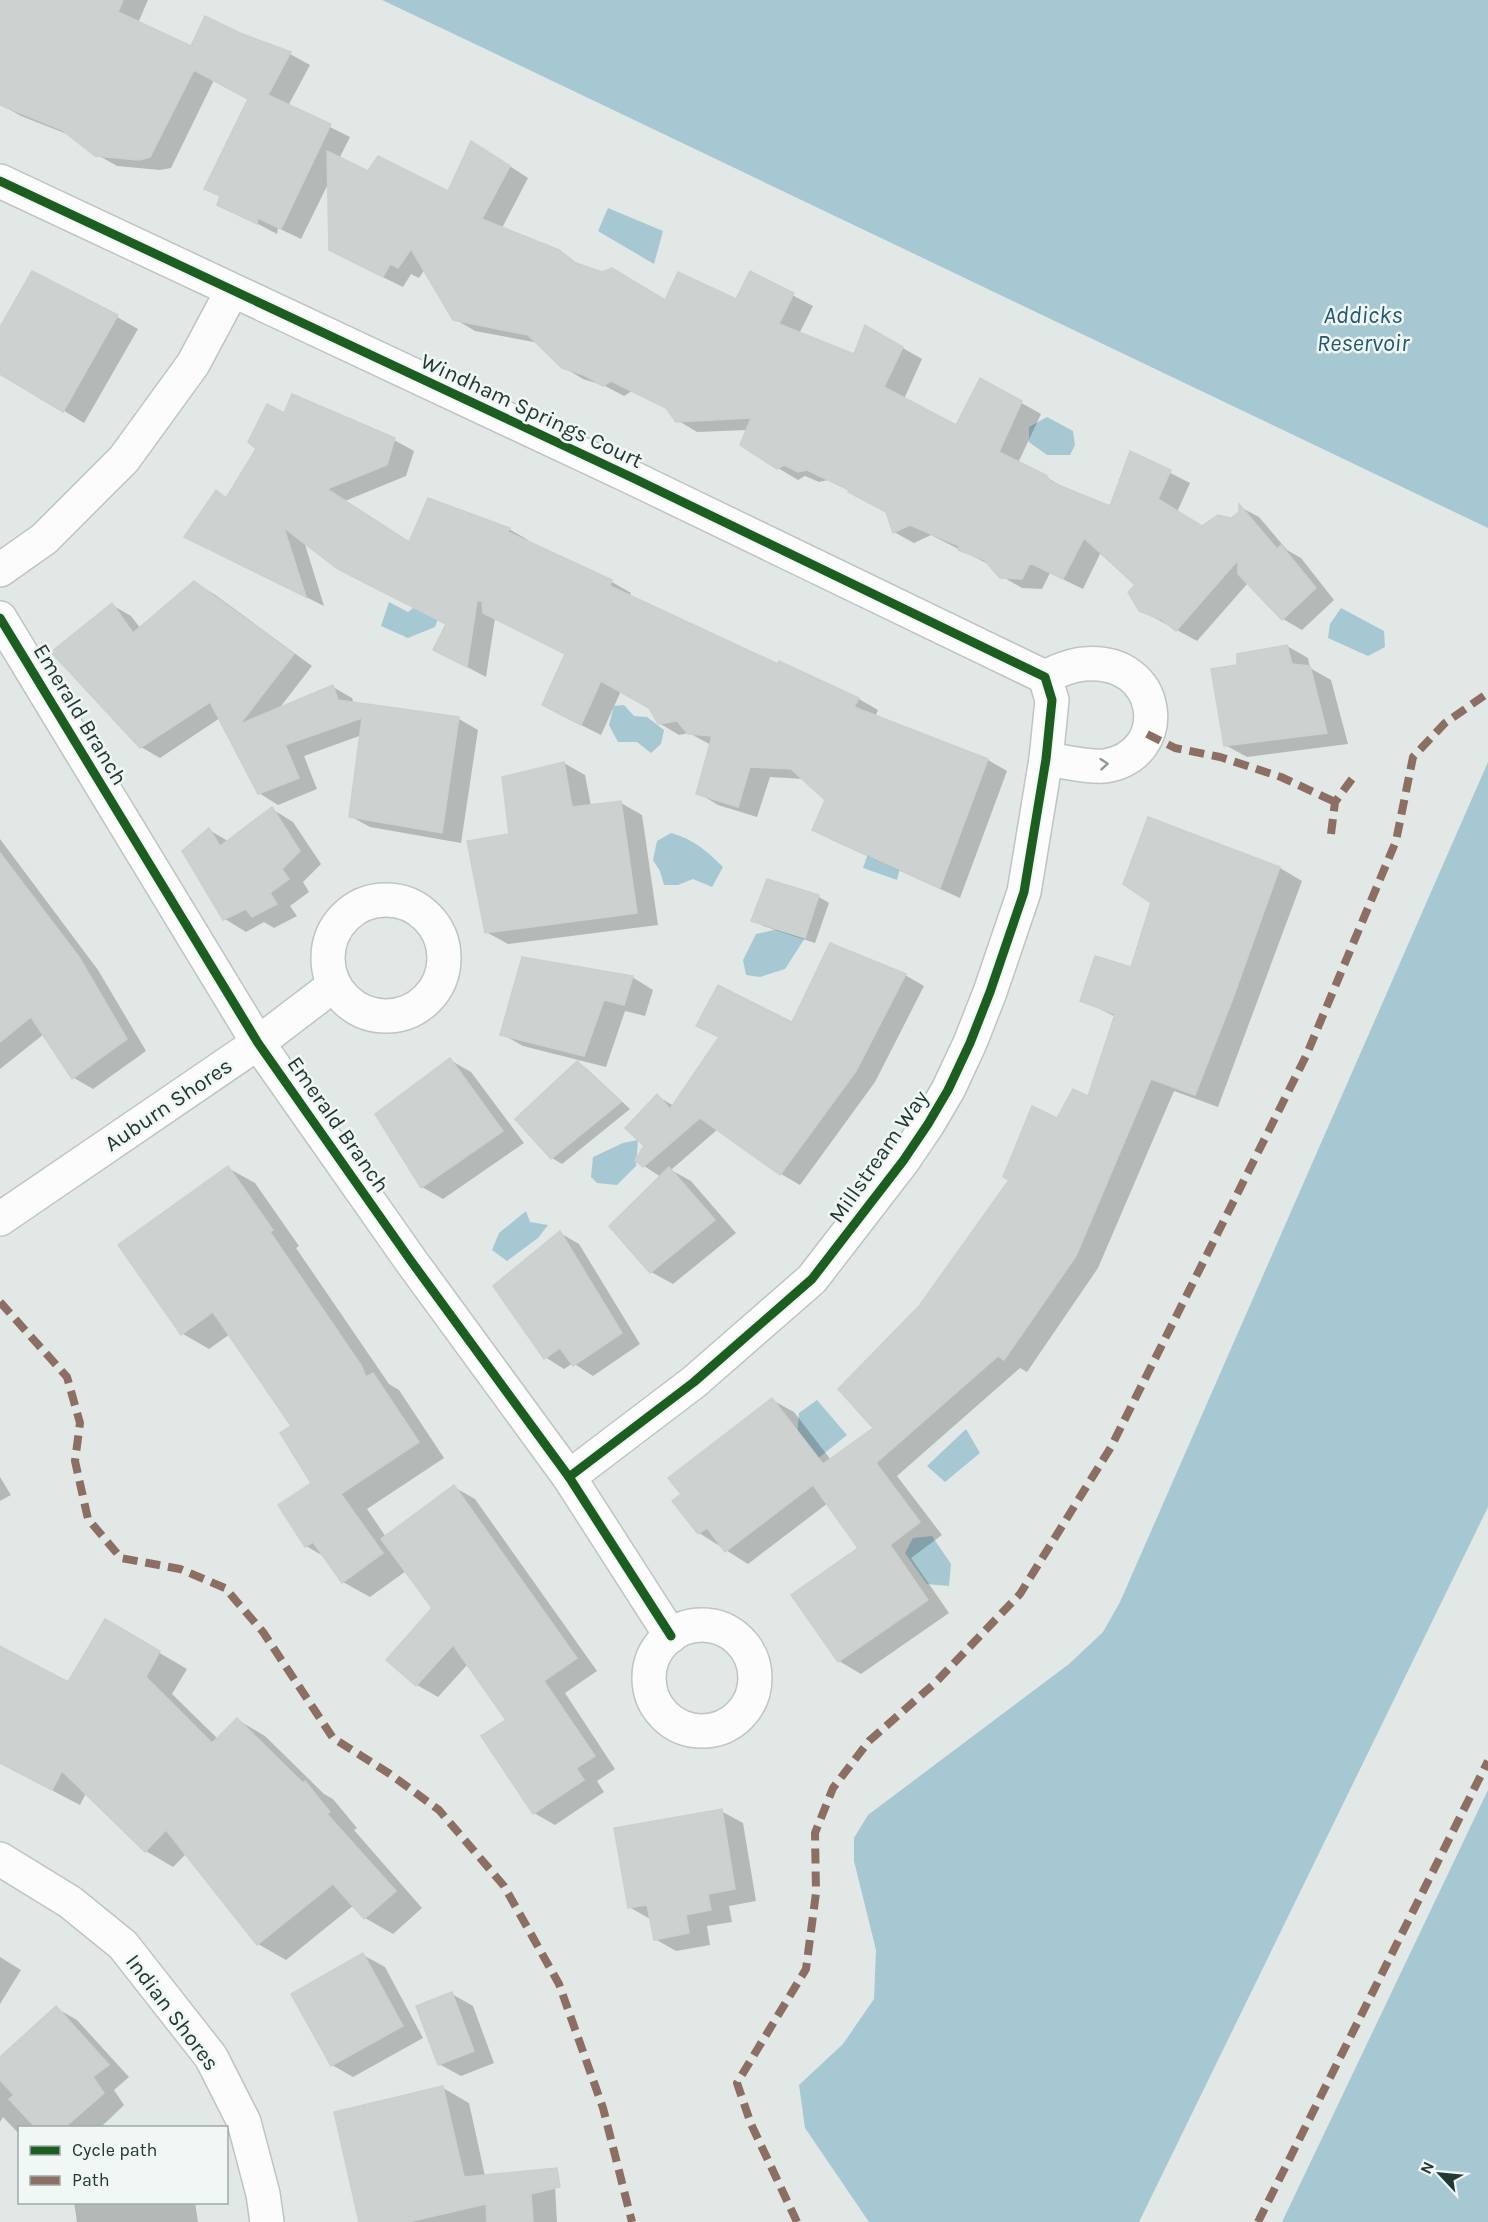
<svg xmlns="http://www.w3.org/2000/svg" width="1488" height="2222" viewBox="0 0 1488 2222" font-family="Karla,sans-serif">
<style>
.water{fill:#a6c8d3}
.shadow{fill:#0003}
.building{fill:#cdd1d0;stroke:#cbd1ce;stroke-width:1.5}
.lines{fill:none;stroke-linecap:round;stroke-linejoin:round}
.street-casing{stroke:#bfc4c2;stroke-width:36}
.street{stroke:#fbfcfb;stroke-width:33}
.quiet{stroke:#8d6e63;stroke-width:8;stroke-dasharray:15 8;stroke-linecap:butt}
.cycleway-casing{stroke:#f0f7f4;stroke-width:13}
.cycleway{stroke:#1b5e20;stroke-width:9}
.oneway{stroke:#8e9a98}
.labels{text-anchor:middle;stroke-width:5;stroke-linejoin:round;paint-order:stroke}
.street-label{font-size:22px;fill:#223835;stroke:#f0f7f4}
.water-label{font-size:24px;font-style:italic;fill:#21596f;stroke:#f0f7f4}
</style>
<rect width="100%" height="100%" fill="#e2e8e5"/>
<g class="water">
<path d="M 382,0 L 1488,0 L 1488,528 L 475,44 Z"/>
<path d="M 608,208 L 663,231 L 654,264 L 598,231 Z"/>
<path d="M 1047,417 L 1073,431 L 1075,445 L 1070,455 L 1047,455 L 1029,442 L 1029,427 Z"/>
<path d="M 389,602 L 408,612 L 420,603 L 440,613 L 435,627 L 408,638 L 381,626 Z"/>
<path d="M 1341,608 L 1384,631 L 1385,647 L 1368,656 L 1328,638 L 1330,624 Z"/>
<path d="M 624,705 L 634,716 L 647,717 L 664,730 L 661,744 L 651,753 L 637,742 L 618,742 L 609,725 L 614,706 Z"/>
<path d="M 1488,762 L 1488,1507 L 1139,2222 L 869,2222 L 805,2128 L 799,2085 L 843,2044 L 874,1999 L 876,1950 L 854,1861 L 854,1838 L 868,1815 L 1069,1664 L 1103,1632 L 1120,1602 Z"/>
<path d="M 910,829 L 897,880 L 863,868 L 872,842 Z"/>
<path d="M 671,833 C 693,839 707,851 723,867 L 712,887 L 693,879 L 678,885 L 664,885 L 660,871 L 653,860 L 657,841 Z"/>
<path d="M 778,929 L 805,938 L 785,969 L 760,977 L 746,975 L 743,960 L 756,934 Z"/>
<path d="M 638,1140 L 636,1166 L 617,1185 L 597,1183 L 591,1177 L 593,1157 L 623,1143 Z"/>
<path d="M 526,1211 L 530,1222 L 548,1225 L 538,1238 L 507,1261 L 492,1250 L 499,1233 Z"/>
<path d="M 817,1400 L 847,1435 L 811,1464 L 796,1446 L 799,1413 Z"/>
<path d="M 966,1429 L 980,1453 L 945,1482 L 927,1466 Z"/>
<path d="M 932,1536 L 951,1564 L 949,1586 L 927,1584 L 905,1553 L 913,1538 Z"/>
<path d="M 1488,1790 L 1488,2222 L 1282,2222 Z"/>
</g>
<g class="shadow">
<path d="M 0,0 L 148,0 L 138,23 L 192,48 L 239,34 L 290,54 L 310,65 L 288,106 L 350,137 L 339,159 L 369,173 L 449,193 L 491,154 L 528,178 L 502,228 L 559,252 L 585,268 L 666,302 L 737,301 L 750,273 L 813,306 L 799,334 L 855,356 L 866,327 L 922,359 L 904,399 L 957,427 L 981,380 L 1041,414 L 1018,463 L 1045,476 L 1068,491 L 1110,508 L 1131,453 L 1190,483 L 1177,512 L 1203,527 L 1232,520 L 1240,513 L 1240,507 L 1259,517 L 1287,550 L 1301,558 L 1334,600 L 1302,630 L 1283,619 L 1248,583 L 1197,641 L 1140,610 L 1137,584 L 1101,552 L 1083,589 L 1050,573 L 1042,589 L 1022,588 L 1001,576 L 990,565 L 931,535 L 914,543 L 894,532 L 887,512 L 850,491 L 828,480 L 819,482 L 805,476 L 798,480 L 778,468 L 747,430 L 697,432 L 677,420 L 669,409 L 632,391 L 624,396 L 605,386 L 583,379 L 563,367 L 539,343 L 475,331 L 455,319 L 425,269 L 419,278 L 411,274 L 403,287 L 350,261 L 329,182 L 301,239 L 278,228 L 277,234 L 219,204 L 221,197 L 206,189 L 250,99 L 214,80 L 171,168 L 160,170 L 117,166 L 96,154 L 72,136 L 21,116 L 0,104 Z"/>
<path d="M 117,317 L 138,329 L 84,423 L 0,372 L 0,330 Z"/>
<path d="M 285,416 L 394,440 L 414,451 L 406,476 L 345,501 L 410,543 L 509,529 L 528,540 L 527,542 L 612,582 L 631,593 L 629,597 L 779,665 L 780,663 L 859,699 L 878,710 L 875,717 L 988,760 L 1007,771 L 960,898 L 834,841 L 814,830 L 827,800 L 804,779 L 770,777 L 757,817 L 718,805 L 698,793 L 711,745 L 689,733 L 679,735 L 659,723 L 650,707 L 621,691 L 601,735 L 563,716 L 567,654 L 495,618 L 486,677 L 435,650 L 447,625 L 360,580 L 304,541 L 324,606 L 186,537 L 217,492 L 228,499 Z"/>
<path d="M 194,583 L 214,594 L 312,666 L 278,710 L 333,687 L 352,698 L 354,704 L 459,719 L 478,730 L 461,843 L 370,827 L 350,816 L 362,735 L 304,756 L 317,789 L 278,805 L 259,793 L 220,718 L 160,758 L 141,747 L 112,605 L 131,616 L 141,629 Z"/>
<path d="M 1287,646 L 1308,658 L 1310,668 L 1331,680 L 1348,744 L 1247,757 L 1225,745 L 1238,666 Z"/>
<path d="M 564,763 L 585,775 L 591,806 L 621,803 L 642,815 L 658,925 L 508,944 L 486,932 L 510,835 Z"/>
<path d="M 272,809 L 293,822 L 321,864 L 303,882 L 309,892 L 290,906 L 297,916 L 274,928 L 264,922 L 246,932 L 225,919 L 209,830 L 228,841 Z"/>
<path d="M 0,839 L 98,970 L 146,1051 L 93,1089 L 74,1078 L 44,1034 L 0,1069 Z"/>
<path d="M 1280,868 L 1302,881 L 1218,1107 L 1174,1091 L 1098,1268 L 1027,1372 L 1020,1368 L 897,1476 L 942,1535 L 911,1558 L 949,1613 L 861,1674 L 839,1661 L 860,1548 L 828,1503 L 748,1564 L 699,1533 L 683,1494 L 772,1400 L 794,1412 L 831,1460 L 875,1428 L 921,1307 L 1057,1120 L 1089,1098 L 1116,1017 L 1082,1000 Z"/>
<path d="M 768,881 L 819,897 L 829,903 L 815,943 L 763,926 L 753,920 Z"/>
<path d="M 905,975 L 924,986 L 875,1082 L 800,1185 L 781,1174 L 718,1129 L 671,1170 L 691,1181 L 736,1233 L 673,1284 L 651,1272 L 611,1226 L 661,1177 L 644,1166 L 657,1096 L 674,1106 L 720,1038 L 698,1026 L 792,1024 Z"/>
<path d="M 632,977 L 653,990 L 645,1016 L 625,1011 L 606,1067 L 523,1046 L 502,1034 Z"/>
<path d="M 450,1060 L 471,1072 L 524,1143 L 443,1199 L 422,1187 Z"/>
<path d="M 577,1063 L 587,1069 L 630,1109 L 562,1164 L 552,1158 Z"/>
<path d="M 228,1168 L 255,1183 L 299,1246 L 296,1248 L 389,1384 L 399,1390 L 444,1458 L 367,1509 L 386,1537 L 454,1487 L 475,1499 L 597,1671 L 565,1693 L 615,1769 L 597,1781 L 604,1792 L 555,1825 L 534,1813 L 508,1720 L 468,1664 L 438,1697 L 417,1685 L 434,1608 L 406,1571 L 370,1597 L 343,1582 L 325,1557 L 306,1546 L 313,1483 L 293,1426 L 230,1334 L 209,1349 L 183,1334 Z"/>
<path d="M 560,1233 L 579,1244 L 640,1344 L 593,1376 L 573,1363 L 564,1369 L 545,1357 Z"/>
<path d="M 0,1477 L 11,1495 L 0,1501 Z"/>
<path d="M 105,1621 L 187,1669 L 172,1694 L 218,1739 L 238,1720 L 265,1736 L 324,1794 L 333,1799 L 357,1828 L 354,1830 L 422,1908 L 393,1934 L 365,1918 L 354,1905 L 286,1960 L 258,1944 L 186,1854 L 173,1867 L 146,1851 L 86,1793 L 80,1805 L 0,1763 L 0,1659 L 68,1684 Z"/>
<path d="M 721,1811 L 743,1823 L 756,1901 L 729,1906 L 732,1922 L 707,1926 L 710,1945 L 676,1951 L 655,1939 L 652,1920 L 629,1907 Z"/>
<path d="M 363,1955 L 385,1967 L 423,2038 L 353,2077 L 332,2065 Z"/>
<path d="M 0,1957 L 21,1970 L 0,2004 Z"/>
<path d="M 452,1994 L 473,2006 L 494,2063 L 461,2076 L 439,2064 Z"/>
<path d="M 56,2008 L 77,2020 L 129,2077 L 114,2090 L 124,2105 L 100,2128 L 20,2128 L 20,2135 L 3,2117 L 0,2122 L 0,2059 Z"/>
<path d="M 443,2088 L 469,2103 L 485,2176 L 555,2187 L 557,2222 L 361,2222 Z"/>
<path d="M 74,2202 L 195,2202 L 198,2222 L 77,2222 Z"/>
</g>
<g class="building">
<path d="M 0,0 L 123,0 L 118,12 L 191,46 L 205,16 L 240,33 L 291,52 L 268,95 L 331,124 L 281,229 L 258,218 L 257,224 L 217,205 L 220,196 L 204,189 L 248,99 L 194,70 L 150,157 L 139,160 L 95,156 L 62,130 L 0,105 Z"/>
<path d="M 471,141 L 510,166 L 482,219 L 559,250 L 576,263 L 602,272 L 612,268 L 665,300 L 678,272 L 736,299 L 750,271 L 794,293 L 779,324 L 854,354 L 865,325 L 903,347 L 884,387 L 956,425 L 980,378 L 1022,401 L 999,452 L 1046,475 L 1051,482 L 1110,506 L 1130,451 L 1171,470 L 1158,499 L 1202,526 L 1218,515 L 1231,518 L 1239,512 L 1239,504 L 1277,549 L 1281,545 L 1316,588 L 1282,620 L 1238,574 L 1238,560 L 1176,631 L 1162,620 L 1139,611 L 1128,592 L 1135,585 L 1084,538 L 1063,579 L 1030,563 L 1022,579 L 1000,578 L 984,560 L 958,550 L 959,546 L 910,525 L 893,533 L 886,512 L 848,492 L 849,490 L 807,470 L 798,472 L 784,465 L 777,469 L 740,445 L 751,418 L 676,422 L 666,408 L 611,381 L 603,386 L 584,375 L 562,368 L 528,335 L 453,320 L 411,249 L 398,268 L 390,264 L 383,277 L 329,250 L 327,151 L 368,171 L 378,156 L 448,191 Z"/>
<path d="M 32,271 L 118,315 L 63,412 L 0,374 L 0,327 Z"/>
<path d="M 292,394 L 395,438 L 387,465 L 327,489 L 409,542 L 428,498 L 510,528 L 508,532 L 612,580 L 610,586 L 778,664 L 779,661 L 859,698 L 854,707 L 988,759 L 940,888 L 812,830 L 825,800 L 791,769 L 750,767 L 738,807 L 696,794 L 712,736 L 688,734 L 677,721 L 658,724 L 649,708 L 601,681 L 581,725 L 542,705 L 565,654 L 483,613 L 482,601 L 477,601 L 467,667 L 433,650 L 446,624 L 338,569 L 284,528 L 306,597 L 184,537 L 216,490 L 226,498 L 256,449 L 248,442 L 267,404 L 284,413 Z"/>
<path d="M 194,581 L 294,654 L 240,724 L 333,685 L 338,700 L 459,717 L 442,833 L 349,817 L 362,718 L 285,745 L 299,778 L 258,794 L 210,702 L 140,748 L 51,652 L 112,603 L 133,633 Z"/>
<path d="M 1287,645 L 1292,664 L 1310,666 L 1327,733 L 1224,746 L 1211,669 L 1237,665 L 1237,654 Z"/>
<path d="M 564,762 L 572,807 L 621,801 L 637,913 L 485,933 L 467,841 L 509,834 L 502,777 Z"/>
<path d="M 272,807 L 300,851 L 282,869 L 289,879 L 270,893 L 277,904 L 252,917 L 246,909 L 223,920 L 182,851 L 209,828 L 220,846 Z"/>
<path d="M 1148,817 L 1280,867 L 1233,998 L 1195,1095 L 1151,1079 L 1076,1256 L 1004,1360 L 998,1356 L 876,1463 L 920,1522 L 890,1545 L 928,1600 L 838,1662 L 791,1595 L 858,1548 L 813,1485 L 725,1552 L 707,1528 L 698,1534 L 672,1501 L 681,1494 L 668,1478 L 772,1398 L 823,1464 L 873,1428 L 838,1389 L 919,1306 L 1009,1180 L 1003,1177 L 1032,1106 L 1057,1118 L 1073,1089 L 1088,1096 L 1115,1014 L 1080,1001 L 1095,956 L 1131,967 L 1151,903 L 1123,884 Z"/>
<path d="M 0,853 L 79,957 L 127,1039 L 72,1079 L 31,1017 L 0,1042 Z"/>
<path d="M 767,879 L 819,895 L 805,938 L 751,921 Z"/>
<path d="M 830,943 L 906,974 L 856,1071 L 780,1175 L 700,1118 L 643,1167 L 635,1160 L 644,1146 L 625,1128 L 657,1094 L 670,1109 L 719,1037 L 696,1026 L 718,985 L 792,1022 Z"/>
<path d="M 522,957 L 633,976 L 624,1005 L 604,1000 L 584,1056 L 500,1035 Z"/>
<path d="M 450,1058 L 503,1131 L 421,1188 L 375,1114 Z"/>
<path d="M 577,1061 L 621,1102 L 551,1159 L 515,1119 Z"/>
<path d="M 228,1166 L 273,1230 L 270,1232 L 361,1365 L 366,1377 L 373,1373 L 419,1442 L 341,1494 L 383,1553 L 342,1583 L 313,1542 L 305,1547 L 278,1505 L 311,1483 L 280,1433 L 291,1426 L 213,1312 L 181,1335 L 118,1245 Z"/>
<path d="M 669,1167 L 715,1220 L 650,1273 L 609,1226 Z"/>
<path d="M 560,1231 L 622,1333 L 573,1366 L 560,1348 L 544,1359 L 493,1286 Z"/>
<path d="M 454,1485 L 577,1658 L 544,1681 L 595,1756 L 576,1768 L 584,1780 L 533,1814 L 481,1736 L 506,1720 L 453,1645 L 416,1686 L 386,1660 L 432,1608 L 381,1539 Z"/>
<path d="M 105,1619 L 160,1651 L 146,1677 L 212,1743 L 237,1718 L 303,1783 L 305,1781 L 330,1812 L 327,1814 L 396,1891 L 364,1919 L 333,1884 L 257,1945 L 166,1830 L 145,1852 L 62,1771 L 52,1790 L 0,1763 L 0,1646 L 68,1682 Z"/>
<path d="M 722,1809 L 735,1889 L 708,1894 L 711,1910 L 686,1915 L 689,1933 L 654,1940 L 647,1905 L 628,1908 L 614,1828 Z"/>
<path d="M 363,1953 L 403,2026 L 331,2066 L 291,1994 Z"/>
<path d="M 452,1992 L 474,2051 L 438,2065 L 416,2006 Z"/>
<path d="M 56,2006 L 109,2065 L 93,2077 L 104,2093 L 65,2127 L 35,2127 L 9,2099 L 14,2095 L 0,2080 L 0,2057 Z"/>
<path d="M 443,2086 L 464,2177 L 557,2168 L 560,2187 L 531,2194 L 533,2222 L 487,2222 L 486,2204 L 408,2222 L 359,2222 L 334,2112 Z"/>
</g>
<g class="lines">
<g class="street-casing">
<g id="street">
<path d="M 0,181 L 633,478 L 1045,677"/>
<path d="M 0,570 L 44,539 L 124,459 L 193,364 L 232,291"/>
<path d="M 0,618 L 258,1043 L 411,1261 L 569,1477 L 671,1636"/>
<path d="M 1045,677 C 1057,671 1071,665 1084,664 C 1163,657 1174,755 1105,766 C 1089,768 1063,761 1046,759"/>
<circle cx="386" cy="958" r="58"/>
<path d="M 0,1219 L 258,1043 L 334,985"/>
<path d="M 569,1477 L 694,1382 L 812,1279 L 903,1161 L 928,1124 L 948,1090 L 970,1043 L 990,992 L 1024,892 L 1046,759 L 1052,700 L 1045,677"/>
<circle cx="702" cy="1678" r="53"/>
<path d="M 0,1859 L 70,1902 L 123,1945 L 211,2057 L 244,2122 L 263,2194 L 267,2222"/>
</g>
</g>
<use href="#street" class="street"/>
<g class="quiet">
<path d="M 1147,734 L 1175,748 L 1220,757 L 1281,777 L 1335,802"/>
<path d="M 1331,834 L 1335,802 L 1352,779"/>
<path d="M 0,1302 L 67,1377 L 80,1423 L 75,1461 L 88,1519 L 121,1558 L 180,1569 L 225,1588 L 263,1632 L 333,1738 L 390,1774 L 439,1810 L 504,1886 L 559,1984 L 603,2108 L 632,2222"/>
<path d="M 797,2222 L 751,2124 L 737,2083 L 806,1969 L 816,1893 L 815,1833 L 833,1788 L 869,1741 L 935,1683 L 1020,1594 L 1111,1447 L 1306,1056 L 1396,841 L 1413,757 L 1445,723 L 1488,693"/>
<path d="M 1258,2222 L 1488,1761"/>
</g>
<g class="cycleway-casing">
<g id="cycleway">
<path d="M 0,181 L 633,478 L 1045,677 L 1052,700 L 1046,759 L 1024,892 L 990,992 L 970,1043 L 948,1090 L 928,1124 L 903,1161 L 812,1279 L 694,1382 L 569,1477"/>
<path d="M 0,618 L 258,1043 L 411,1261 L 569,1477 L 671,1636"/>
</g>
</g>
<use href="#cycleway" class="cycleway"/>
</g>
<defs><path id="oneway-chevron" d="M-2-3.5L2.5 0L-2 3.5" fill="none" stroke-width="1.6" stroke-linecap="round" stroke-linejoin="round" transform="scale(1.5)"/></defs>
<use class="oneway" href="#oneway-chevron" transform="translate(1104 764) rotate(-5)"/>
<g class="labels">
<g class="street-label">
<text transform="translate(532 410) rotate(25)" y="8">Windham Springs Court</text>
<text transform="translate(81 714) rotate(59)" y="8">Emerald Branch</text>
<text transform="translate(168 1104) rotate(-34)" y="8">Auburn Shores</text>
<text transform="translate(339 1124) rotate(55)" y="8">Emerald Branch</text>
<text transform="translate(878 1156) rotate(-55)" y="8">Millstream Way</text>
<text transform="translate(173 2012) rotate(53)" y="8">Indian Shores</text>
</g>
<g class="water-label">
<text x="1363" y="323">Addicks<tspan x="1363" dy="28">Reservoir</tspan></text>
</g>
</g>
<rect x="18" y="2126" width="210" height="78" fill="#f0f7f4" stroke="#9eaba8" stroke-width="1.5"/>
<rect x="30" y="2146" width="30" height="9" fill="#1b5e20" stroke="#9eaba8" stroke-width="1.5"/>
<text x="72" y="2156" font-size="18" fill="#223835">Cycle path</text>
<rect x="30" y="2176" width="30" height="9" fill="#8d6e63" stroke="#9eaba8" stroke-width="1.5"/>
<text x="72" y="2186" font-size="18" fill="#223835">Path</text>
<g transform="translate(1440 2174) rotate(296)" stroke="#f0f7f4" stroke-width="4.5" paint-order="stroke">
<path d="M0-4.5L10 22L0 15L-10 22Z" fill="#223835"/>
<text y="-9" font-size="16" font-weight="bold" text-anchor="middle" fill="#223835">N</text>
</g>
</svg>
